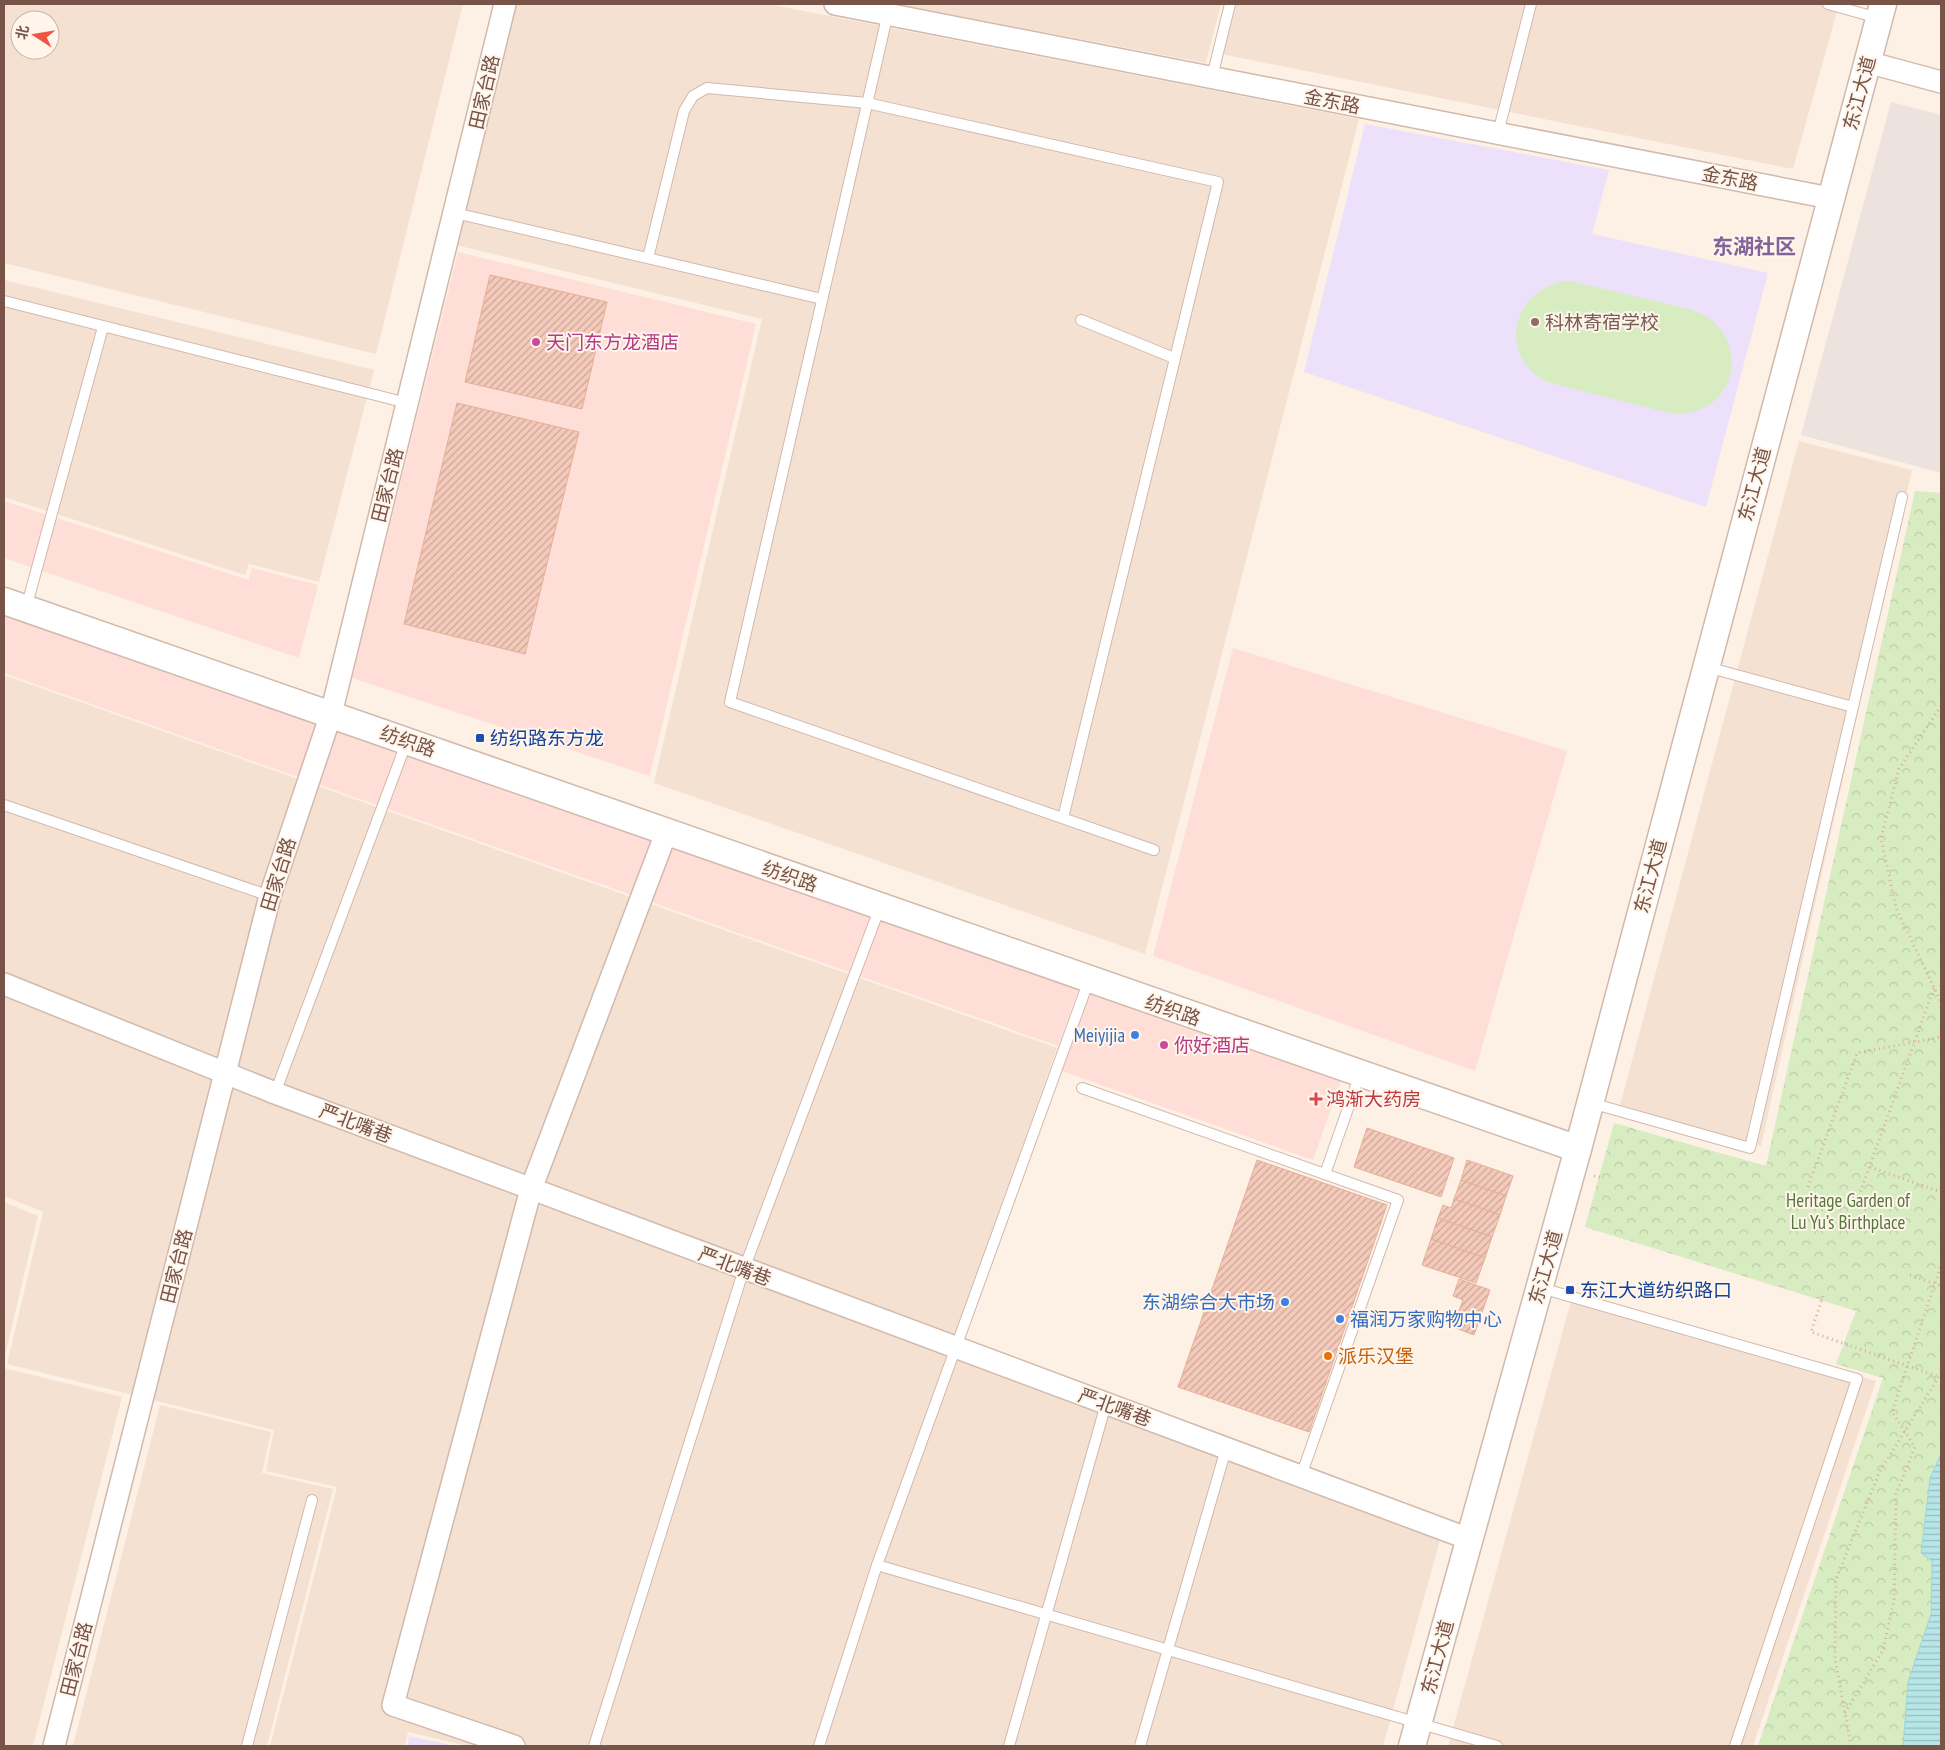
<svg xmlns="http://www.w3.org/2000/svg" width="1945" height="1750" viewBox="0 0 1945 1750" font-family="'PT Sans Narrow','Noto Sans SC',sans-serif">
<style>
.residential{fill:#f5e1d2;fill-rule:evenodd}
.commercial{fill:#feded7}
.industrial{fill:#ede3de}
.education{fill:#ede0fa}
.park{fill:url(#park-crowns)}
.pitch{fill:#d7ecc1}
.water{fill:url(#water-rules);stroke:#9dd7da}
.building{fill:url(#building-hatch);stroke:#e7ae99}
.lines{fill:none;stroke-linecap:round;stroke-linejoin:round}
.service-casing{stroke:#d1b9ac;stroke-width:12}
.minor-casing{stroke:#d1b9ac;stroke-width:24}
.tertiary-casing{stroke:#d1b9ac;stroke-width:29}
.path{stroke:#d9ad9d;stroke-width:3;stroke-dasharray:1 4;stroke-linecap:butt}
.service{stroke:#fff;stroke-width:10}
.minor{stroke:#fff;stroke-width:21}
.tertiary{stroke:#fff;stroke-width:26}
.education-dot{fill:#8d6e63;stroke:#fff5eb;stroke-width:2}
.hotel-dot{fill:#d1479c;stroke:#fff5eb;stroke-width:2}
.transit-dot{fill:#1a4fb4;stroke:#fff5eb;stroke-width:2}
.shop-dot{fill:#3f7fe0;stroke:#fff5eb;stroke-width:2}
.health-dot{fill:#e0444e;stroke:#fff5eb;stroke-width:2}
.food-dot{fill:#e8710a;stroke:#fff5eb;stroke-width:2}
.labels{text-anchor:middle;stroke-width:4;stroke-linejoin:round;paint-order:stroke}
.street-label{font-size:19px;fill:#775348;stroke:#fff5eb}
.education-label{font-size:19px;fill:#785e54;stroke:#fff5eb;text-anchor:start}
.hotel-label{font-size:19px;fill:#b23c85;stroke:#fff5eb;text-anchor:start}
.transit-label{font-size:19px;fill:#164399;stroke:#fff5eb;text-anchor:start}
.shop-label{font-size:19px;fill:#366cbe;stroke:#fff5eb;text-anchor:end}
.health-label{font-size:19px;fill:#be3a42;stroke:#fff5eb;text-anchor:start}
.park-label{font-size:19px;fill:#55773c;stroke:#fff5eb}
.food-label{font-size:19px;fill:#c56008;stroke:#fff5eb;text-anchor:start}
.quarter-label{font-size:21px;font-weight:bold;fill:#82639b;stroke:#fff5eb}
</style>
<defs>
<pattern id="park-crowns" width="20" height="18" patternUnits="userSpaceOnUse" patternTransform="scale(1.25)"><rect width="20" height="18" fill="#d7ecc1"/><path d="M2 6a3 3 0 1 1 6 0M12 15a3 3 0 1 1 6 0" fill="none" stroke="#bccca7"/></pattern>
<pattern id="water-rules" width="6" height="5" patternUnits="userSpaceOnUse" patternTransform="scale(1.25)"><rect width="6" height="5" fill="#b7e6e8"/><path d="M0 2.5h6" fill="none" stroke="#9abdbe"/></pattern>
<pattern id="building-hatch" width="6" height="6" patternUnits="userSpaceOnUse" patternTransform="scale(1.25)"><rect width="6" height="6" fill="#f4caba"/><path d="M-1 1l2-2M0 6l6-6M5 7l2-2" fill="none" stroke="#caa799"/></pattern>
</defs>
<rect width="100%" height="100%" fill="#fdf0e4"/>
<g class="residential">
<path d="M 4,4 L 463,4 L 376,354 L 4,263 ZM 20,20 L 50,20 L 50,50 L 20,50 Z"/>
<path d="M 515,4 L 768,4 L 1359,119 L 1145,954 L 654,783 L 762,319 L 456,245 Z"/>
<path d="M 896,4 L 1221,4 L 1206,63 Z"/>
<path d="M 1234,4 L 1839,4 L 1793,169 L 1221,54 Z"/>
<path d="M 4,280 L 374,370 L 319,582 L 249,564 L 245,575 L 4,497 Z"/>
<path d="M 1799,441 L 1912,470 L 1761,1146 L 1620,1105 Z"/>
<path d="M 4,675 L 1057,1048 L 954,1338 L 1445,1522 L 1383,1746 L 468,1746 L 408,1732 L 405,1746 L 270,1746 L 337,1487 L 266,1471 L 274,1430 L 7,1364 L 43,1212 L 4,1196 Z"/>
<path d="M 4,1202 L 38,1216 L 4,1360 Z"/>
<path d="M 1573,1294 L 1876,1381 L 1753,1746 L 1448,1746 Z"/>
<path d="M 4,1368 L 122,1397 L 33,1746 L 4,1746 Z"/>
<path d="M 160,1405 L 271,1432 L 262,1473 L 333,1489 L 267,1746 L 73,1746 Z"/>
</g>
<g class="commercial">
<path d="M 458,252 L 756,324 L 650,776 L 352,678 Z"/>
<path d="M 4,501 L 249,580 L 252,568 L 318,585 L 299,658 L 4,558 Z"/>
<path d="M 4,613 L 1079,988 L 1058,1046 L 4,673 Z"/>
<path d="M 1233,648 L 1567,751 L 1475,1071 L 1153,956 Z"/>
<path d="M 1090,993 L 1342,1078 L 1313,1160 L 1062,1071 Z"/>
</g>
<path class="industrial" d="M 1891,102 L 1941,115 L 1941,473 L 1801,435 Z"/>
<g class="education">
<path d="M 1365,124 L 1609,170 L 1592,234 L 1768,273 L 1706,507 L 1304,372 Z"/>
<path d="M 409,1736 L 455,1746 L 407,1746 Z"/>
</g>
<path class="park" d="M 1915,491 L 1941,493 L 1941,1746 L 1758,1746 L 1883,1378 L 1836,1364 L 1856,1311 L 1585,1227 L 1614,1123 L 1766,1166 Z"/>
<path class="pitch" d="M 1570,281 C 1600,288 1630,295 1660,302 C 1674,306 1691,308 1704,315 C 1731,330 1740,365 1723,391 C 1711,408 1693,415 1673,414 L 1547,382 C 1495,356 1513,285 1570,281 Z"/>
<path class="water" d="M 1941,1454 L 1941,1746 L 1903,1746 L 1908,1682 L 1931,1614 L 1932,1561 L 1921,1553 L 1930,1478 Z"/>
<g class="building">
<path d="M 490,275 L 607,302 L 582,409 L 465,382 Z"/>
<path d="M 457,403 L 579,432 L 525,654 L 404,624 Z"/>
<path d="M 1367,1128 L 1454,1158 L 1441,1197 L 1354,1167 Z"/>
<path d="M 1257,1160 L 1387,1205 L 1309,1432 L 1178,1387 Z"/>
<path d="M 1467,1160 L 1513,1176 L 1506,1196 L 1461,1180 Z"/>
<path d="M 1461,1180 L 1506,1196 L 1500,1215 L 1454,1199 Z"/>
<path d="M 1454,1199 L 1500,1215 L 1492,1237 L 1438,1218 L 1443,1205 L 1451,1208 Z"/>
<path d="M 1438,1218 L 1492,1237 L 1485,1258 L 1431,1239 Z"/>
<path d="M 1431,1239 L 1485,1258 L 1476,1283 L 1422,1265 Z"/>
<path d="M 1459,1279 L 1490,1290 L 1474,1335 L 1453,1327 L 1463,1300 L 1453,1296 Z"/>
</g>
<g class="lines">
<g class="service-casing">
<g id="service">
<path d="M 890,4 L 730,702 L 1154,850"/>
<path d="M 1828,4 L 1878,18"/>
<path d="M 1212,77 L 1230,4"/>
<path d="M 1498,133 L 1531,4"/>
<path d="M 455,213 L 822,299"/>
<path d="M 648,258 L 684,111 L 693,96 L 707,88 L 867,103 L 1218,182 L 1063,818"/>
<path d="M 4,301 L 407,403"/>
<path d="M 1081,320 L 1174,358"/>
<path d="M 26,608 L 103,327"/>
<path d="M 1707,667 L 1853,707"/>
<path d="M 4,805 L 270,896"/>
<path d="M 1089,980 L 877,1565 L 1497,1746"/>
<path d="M 1082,1088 L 1398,1200 L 1301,1476"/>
<path d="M 275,1093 L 407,741"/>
<path d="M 1591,1103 L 1750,1148 L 1902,497"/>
<path d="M 1325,1174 L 1360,1074"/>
<path d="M 1541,1288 L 1857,1379 L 1735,1746"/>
<path d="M 247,1746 L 312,1500"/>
<path d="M 594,1746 L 744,1269 L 880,907"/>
<path d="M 819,1746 L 877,1565"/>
<path d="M 1009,1746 L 1106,1404"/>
<path d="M 1140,1746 L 1226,1449"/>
</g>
</g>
<g class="minor-casing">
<g id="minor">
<path d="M 835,4 L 1830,198"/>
<path d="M 1867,62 L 1941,82"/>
<path d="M 4,984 L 275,1093 L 1469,1539"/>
<path d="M 54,1746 L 270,896 L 331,714 L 505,4"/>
<path d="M 514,1746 L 393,1705 L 531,1189 L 666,833"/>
</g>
</g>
<g class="tertiary-casing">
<g id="tertiary">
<path d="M 4,601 L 1578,1149"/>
<path d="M 1412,1746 L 1578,1149 L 1883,4"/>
</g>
</g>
<g class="path">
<path d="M 1941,706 L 1899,769 L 1881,838 L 1896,908 L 1941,1002"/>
<path d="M 1870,1167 L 1941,1192"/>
<path d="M 1594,1176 L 1603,1178"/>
<path d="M 1808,1187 L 1857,1053 L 1941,1037"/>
<path d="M 1857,1201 L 1934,988"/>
<path d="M 1910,1275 L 1941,1286"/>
<path d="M 1823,1296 L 1811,1332 L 1939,1377"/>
<path d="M 1845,1713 L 1883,1650 L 1894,1600 L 1896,1494 L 1915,1447 L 1892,1412 L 1941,1265"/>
<path d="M 1851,1746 L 1835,1658 L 1836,1579 L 1880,1471 L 1941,1373"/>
</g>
<use href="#service" class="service"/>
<use href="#minor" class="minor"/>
<use href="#tertiary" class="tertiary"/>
</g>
<circle class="education-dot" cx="1535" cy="322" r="5"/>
<g class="hotel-dot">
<circle cx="536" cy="342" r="5"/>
<circle cx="1164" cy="1045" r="5"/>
</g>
<g class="transit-dot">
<rect x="475" y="733" width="10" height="10" rx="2.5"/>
<rect x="1565" y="1285" width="10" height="10" rx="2.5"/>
</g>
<g class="shop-dot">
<circle cx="1135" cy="1035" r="5"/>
<circle cx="1285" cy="1302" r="5"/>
<circle cx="1340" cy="1319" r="5"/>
</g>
<path class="health-dot" d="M1313.5 1091.5h5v5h5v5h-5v5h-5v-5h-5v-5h5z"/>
<circle class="food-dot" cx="1328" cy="1356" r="5"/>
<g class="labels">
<g class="street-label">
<text transform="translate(484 92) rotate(-77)" y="7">田家台路</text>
<text transform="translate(1859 93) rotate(-75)" y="7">东江大道</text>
<text transform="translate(1332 101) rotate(11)" y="7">金东路</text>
<text transform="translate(1730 178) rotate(11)" y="7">金东路</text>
<text transform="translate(1754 484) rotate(-75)" y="7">东江大道</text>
<text transform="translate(387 485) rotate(-76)" y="7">田家台路</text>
<text transform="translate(408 741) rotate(19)" y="7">纺织路</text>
<text transform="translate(278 874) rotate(-73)" y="7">田家台路</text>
<text transform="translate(790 876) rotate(19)" y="7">纺织路</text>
<text transform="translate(1650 876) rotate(-75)" y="7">东江大道</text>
<text transform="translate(1173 1010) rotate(19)" y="7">纺织路</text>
<text transform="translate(356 1123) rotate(21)" y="7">严北嘴巷</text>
<text transform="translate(176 1266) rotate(-76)" y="7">田家台路</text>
<text transform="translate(735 1266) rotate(21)" y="7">严北嘴巷</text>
<text transform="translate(1545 1267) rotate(-74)" y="7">东江大道</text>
<text transform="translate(1115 1407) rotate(20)" y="7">严北嘴巷</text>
<text transform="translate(1437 1657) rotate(-75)" y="7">东江大道</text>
<text transform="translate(76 1659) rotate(-76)" y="7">田家台路</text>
</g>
<g class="education-label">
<text x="1545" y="329">科林寄宿学校</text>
</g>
<g class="hotel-label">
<text x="546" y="349">天门东方龙酒店</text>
<text x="1174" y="1052">你好酒店</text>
</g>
<g class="transit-label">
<text x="490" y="745">纺织路东方龙</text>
<text x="1580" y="1297">东江大道纺织路口</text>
</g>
<g class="shop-label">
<text x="1125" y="1042">Meiyijia</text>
<text x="1275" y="1309">东湖综合大市场</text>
<text x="1350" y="1326" text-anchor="start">福润万家购物中心</text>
</g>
<g class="health-label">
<text x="1326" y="1106">鸿渐大药房</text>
</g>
<g class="park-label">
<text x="1848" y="1207">Heritage Garden of<tspan x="1848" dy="22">Lu Yu’s Birthplace</tspan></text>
</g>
<g class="food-label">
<text x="1338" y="1363">派乐汉堡</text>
</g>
<g class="quarter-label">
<text x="1754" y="254">东湖社区</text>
</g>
</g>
<rect width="1945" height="1750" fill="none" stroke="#775348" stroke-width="10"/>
<g transform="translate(35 35) rotate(282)"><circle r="24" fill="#fff5eb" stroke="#c9b4aa"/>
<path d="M0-4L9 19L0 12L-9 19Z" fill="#ed5643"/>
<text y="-8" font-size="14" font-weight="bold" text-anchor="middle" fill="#775348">北</text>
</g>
</svg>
